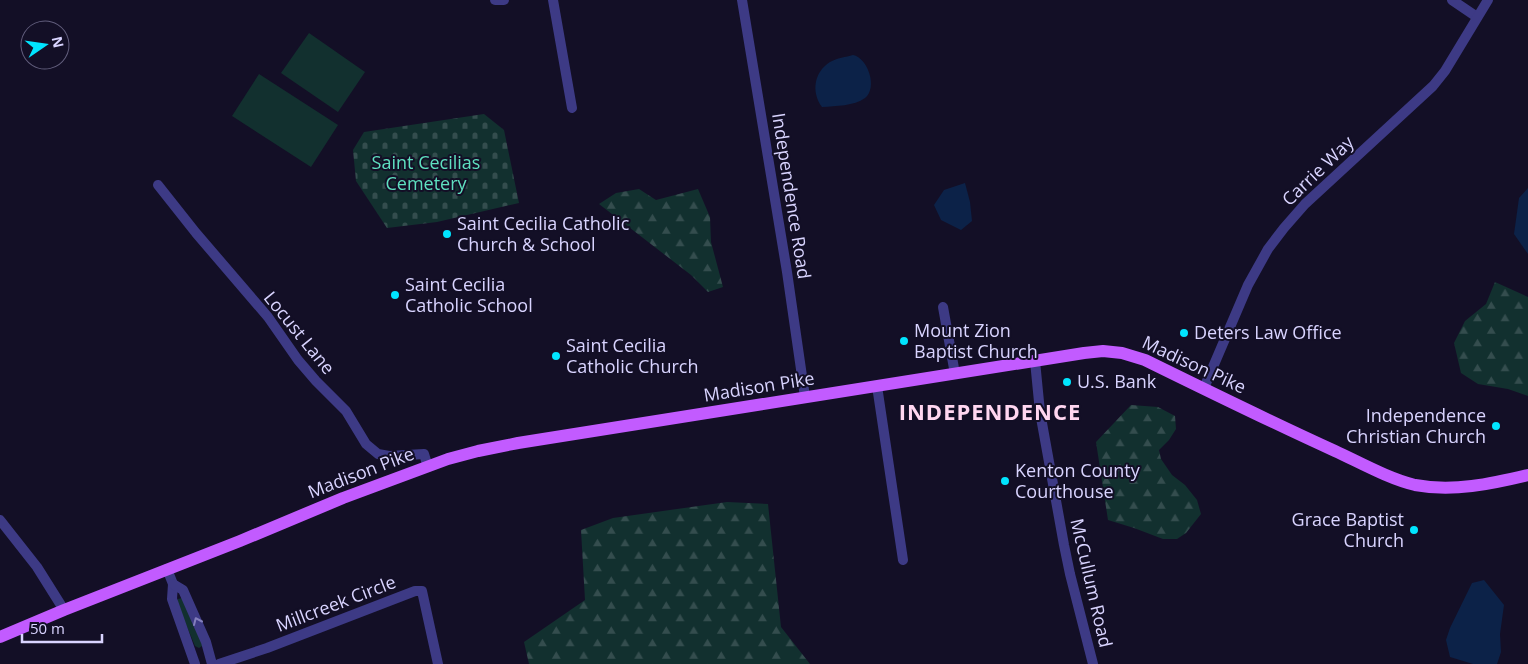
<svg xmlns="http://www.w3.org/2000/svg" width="1528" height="664" viewBox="0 0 1528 664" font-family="'Open Sans',sans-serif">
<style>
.grass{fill:#12302f}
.forest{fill:url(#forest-firs)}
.cemetery{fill:url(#cemetery-stones)}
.water{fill:#0c2248}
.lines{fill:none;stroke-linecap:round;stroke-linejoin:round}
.minor{stroke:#3d3a85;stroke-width:10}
.major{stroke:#c25bff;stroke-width:12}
.oneway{stroke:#837fbc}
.poi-dot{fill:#00e5ff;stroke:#130f26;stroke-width:2}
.labels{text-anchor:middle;stroke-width:4;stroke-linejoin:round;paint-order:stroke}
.park-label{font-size:18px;fill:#5fe0c0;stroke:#130f26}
.street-label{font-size:18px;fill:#d9d4ff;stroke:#130f26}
.poi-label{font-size:18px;fill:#d9d4ff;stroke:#130f26;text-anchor:start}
.district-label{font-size:22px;font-weight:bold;letter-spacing:1px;fill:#ffd6f0;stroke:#130f26}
</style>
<defs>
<pattern id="forest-firs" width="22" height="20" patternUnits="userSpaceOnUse" patternTransform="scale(1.25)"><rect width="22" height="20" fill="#12302f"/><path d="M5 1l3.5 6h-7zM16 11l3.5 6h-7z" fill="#344d4e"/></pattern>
<pattern id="cemetery-stones" width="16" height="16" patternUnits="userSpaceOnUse" patternTransform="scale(1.25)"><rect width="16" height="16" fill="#12302f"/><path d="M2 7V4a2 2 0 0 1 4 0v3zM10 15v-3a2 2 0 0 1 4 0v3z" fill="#344d4e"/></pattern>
</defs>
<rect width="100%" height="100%" fill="#130f26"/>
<g class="grass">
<path d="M 309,33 L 365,72 L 338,112 L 281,73 Z"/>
<path d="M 259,74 L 338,125 L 311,167 L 232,116 Z"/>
<path d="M 182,598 L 203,644 L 202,646 L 199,648 L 195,646 L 177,603 L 178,599 Z"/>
</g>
<g class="forest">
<path d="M 639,189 L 656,200 L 698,189 L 710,217 L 711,242 L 723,287 L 708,292 L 691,275 L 599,204 L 616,193 Z"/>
<path d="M 1495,282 L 1528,297 L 1528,396 L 1508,389 L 1478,384 L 1461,373 L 1454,343 L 1465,321 L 1486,304 Z"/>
<path d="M 1131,405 L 1158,407 L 1175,416 L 1176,429 L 1169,440 L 1159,450 L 1161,459 L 1172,475 L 1185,485 L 1197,500 L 1201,514 L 1186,533 L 1177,539 L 1163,539 L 1134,528 L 1108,520 L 1096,442 Z"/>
<path d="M 727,502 L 768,504 L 781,627 L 810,664 L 529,664 L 524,642 L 585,600 L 581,530 L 613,518 Z"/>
</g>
<path class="cemetery" d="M 484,114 L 504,130 L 519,203 L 437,222 L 387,228 L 356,181 L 353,150 L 364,132 Z"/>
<g class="water">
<path d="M 853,55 C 868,58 878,88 865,98 C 854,106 836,106 822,107 C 811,92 814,72 830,62 C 837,58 846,57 853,55 Z"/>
<path d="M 965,183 L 970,202 L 972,221 L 961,230 L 941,220 L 934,205 L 944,190 Z"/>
<path d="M 1528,188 L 1528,254 L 1514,234 L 1519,198 Z"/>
<path d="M 1484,580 L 1504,605 L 1500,634 L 1501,652 L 1497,664 L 1473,664 L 1450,657 L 1446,640 L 1450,628 L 1472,583 Z"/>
</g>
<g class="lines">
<g class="minor">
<path d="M 495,0 L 504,0"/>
<path d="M 553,0 L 572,108"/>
<path d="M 742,0 L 787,272 L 805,397"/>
<path d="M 1452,0 L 1477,17"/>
<path d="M 158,185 L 196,233 L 268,317 L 298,360 L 316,381 L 346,411 L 366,444 L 378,454 L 389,456 L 424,454 L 428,467"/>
<path d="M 943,307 L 955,374"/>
<path d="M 1035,361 L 1040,412 L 1064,545 L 1070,574 L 1093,664"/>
<path d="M 877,386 L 903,560"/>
<path d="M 1204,388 L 1248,285 L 1268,249 L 1284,228 L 1305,204 L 1433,86 L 1445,71 L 1488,0"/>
<path d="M 0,520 L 37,567 L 64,610"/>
<path d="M 167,569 L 173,584 L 172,599 L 195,664"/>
<path d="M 173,584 L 183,590 L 206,642 L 212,664"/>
<path d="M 219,664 L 267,648 L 415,591 L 422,591 L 438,664"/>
</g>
<path class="major" d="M 0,637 L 64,610 L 240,541 L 343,498 L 448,459 L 478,451 L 518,443 L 1084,353 L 1103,351 L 1122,353 L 1145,360 C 1208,391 1271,422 1335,451 C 1359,462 1389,479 1415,485 C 1453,492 1491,484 1528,475"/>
</g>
<defs><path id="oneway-chevron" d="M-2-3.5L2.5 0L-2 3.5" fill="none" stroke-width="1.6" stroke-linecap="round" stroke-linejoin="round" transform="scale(1.25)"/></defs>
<use class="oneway" href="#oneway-chevron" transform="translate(197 621) rotate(-114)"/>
<g class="poi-dot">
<circle cx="447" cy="234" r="5"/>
<circle cx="395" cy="295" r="5"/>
<circle cx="1184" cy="333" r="5"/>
<circle cx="904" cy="341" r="5"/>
<circle cx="556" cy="356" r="5"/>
<circle cx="1067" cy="382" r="5"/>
<circle cx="1496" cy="426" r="5"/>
<circle cx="1005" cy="481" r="5"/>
<circle cx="1414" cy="530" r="5"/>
</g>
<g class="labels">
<g class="park-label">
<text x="426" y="169">Saint Cecilias<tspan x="426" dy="21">Cemetery</tspan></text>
</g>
<g class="street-label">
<text transform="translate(1318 171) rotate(-44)" y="6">Carrie Way</text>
<text transform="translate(791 196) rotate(81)" y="6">Independence Road</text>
<text transform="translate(299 333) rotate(51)" y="6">Locust Lane</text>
<text transform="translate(1194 365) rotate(25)" y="6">Madison Pike</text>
<text transform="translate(759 387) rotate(-9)" y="6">Madison Pike</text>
<text transform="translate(361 473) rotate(-21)" y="6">Madison Pike</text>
<text transform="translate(1091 583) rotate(77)" y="6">McCullum Road</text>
<text transform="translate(336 604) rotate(-21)" y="6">Millcreek Circle</text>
</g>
<g class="poi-label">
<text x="457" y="230">Saint Cecilia Catholic<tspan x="457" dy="21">Church &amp; School</tspan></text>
<text x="405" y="291">Saint Cecilia<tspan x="405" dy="21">Catholic School</tspan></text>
<text x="914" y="337">Mount Zion<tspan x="914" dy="21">Baptist Church</tspan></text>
<text x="1194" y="339">Deters Law Office</text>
<text x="566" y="352">Saint Cecilia<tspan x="566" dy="21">Catholic Church</tspan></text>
<text x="1077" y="388">U.S. Bank</text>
<text x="1486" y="422" text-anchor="end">Independence<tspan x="1486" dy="21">Christian Church</tspan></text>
<text x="1015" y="477">Kenton County<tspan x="1015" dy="21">Courthouse</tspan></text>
<text x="1404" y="526" text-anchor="end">Grace Baptist<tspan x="1404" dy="21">Church</tspan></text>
</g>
<g class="district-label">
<text x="990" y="420">INDEPENDENCE</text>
</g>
</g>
<g transform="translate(45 45) rotate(77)"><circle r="24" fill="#130f26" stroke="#625e7d"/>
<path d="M0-4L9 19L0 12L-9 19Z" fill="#00e5ff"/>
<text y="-8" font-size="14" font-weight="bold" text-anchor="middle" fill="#d9d4ff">N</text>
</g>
<path d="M22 634v8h80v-8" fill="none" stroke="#d9d4ff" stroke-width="2.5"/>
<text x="30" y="634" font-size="15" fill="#d9d4ff" stroke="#130f26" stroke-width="4" paint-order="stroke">50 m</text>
</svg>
